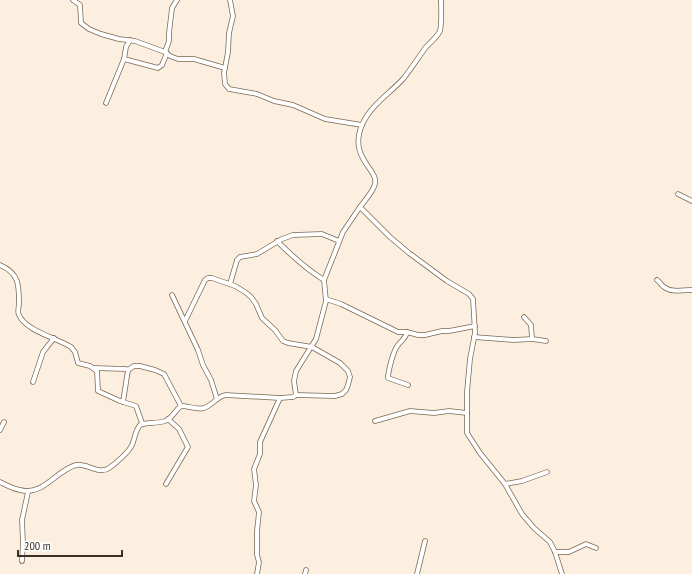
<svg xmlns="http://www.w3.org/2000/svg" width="692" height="574" viewBox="0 0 692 574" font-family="'PT Sans Narrow',sans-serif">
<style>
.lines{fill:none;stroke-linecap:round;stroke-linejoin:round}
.minor-casing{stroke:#7b6852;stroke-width:5.5}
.minor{stroke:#fff;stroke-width:4}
</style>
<rect width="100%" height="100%" fill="#fcefe0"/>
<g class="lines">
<g class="minor-casing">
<g id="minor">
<path d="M 73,0 L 80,5 L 81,23 L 89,29 L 101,34 L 119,39 L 135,41 L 165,52 L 170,56 L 178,59 L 194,59 L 225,68"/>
<path d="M 230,0 L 233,16 L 229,33 L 228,52 L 224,73 L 225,84 L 229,89 L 257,94 L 274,101 L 293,105 L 325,119 L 362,125"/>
<path d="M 441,0 C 441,9 442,22 440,31 C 437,37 431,42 426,47 C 418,58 411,69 403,79 C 389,94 370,106 362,125 C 348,158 379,170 375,184 C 373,192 365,200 360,207 L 390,237 L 409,253 L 447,281 L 469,294 L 473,299 L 475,333 L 470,359 L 467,392 L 467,433 L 480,453 L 505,484 L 522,514 L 534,528 L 550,542 L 555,552 L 562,574"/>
<path d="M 165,52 L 169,41 L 169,33 L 172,8 L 177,0"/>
<path d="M 124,59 L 158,68 L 162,65 L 167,53"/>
<path d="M 106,103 L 124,59 L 126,47 L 130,40"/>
<path d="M 678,194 L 692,201"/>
<path d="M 277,241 C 292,256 306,269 324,280"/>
<path d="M 0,265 C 19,273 19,285 19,303 C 19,307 17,312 19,315 C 26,331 57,338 71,347 L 75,352 L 78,363 L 90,366 L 97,371 L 98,391 L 120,401 L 136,406 L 142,423"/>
<path d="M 657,280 C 660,282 662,286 664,287 C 672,293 683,290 692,290"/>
<path d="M 230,284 L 237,260 L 240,257 L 257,254 L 282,239 L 293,235 L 322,234 L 339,241"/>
<path d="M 172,295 L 198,350 L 203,365 L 211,380 L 217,399"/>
<path d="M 326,299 L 341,304 L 392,329 L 398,332 L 407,332"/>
<path d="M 524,317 L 531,325 L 532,339"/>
<path d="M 185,321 L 205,280 L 208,278 L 212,278 L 235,286 L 245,292 L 251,297 L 256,304 L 262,318 L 275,330 L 283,341 L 288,343 L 312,347 L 340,363 L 348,371 L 350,377 L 348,385 L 346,390 L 342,394 L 335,396 L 296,395"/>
<path d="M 474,337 L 514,340 L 532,339 L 546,341"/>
<path d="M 93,368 L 126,369 L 128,370 L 123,402"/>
<path d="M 128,370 L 134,366 L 140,366 L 155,370 L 164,374 L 181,406"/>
<path d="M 33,382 L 43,352 L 54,338"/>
<path d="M 408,385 L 388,378 L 388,376 C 389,369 393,351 398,345 C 402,340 406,338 407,332 L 418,335 L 425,335 L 442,331 L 449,331 L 475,326"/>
<path d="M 375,421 L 410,411 L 434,413 L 449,411 L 467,413"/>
<path d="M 0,430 L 4,422"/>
<path d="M 0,482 C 6,485 13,489 20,490 C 44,496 55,471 76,465 C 87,463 99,475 109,468 C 115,464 129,452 132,445 C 135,438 135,431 140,425 C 146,422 156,424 165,421 C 173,418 175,410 181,406 C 189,406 197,410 204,408 C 213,405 217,396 226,395 L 280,398"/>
<path d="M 166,484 L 188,447 L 179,429 L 168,419"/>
<path d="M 505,484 L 522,481 L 547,472"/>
<path d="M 555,552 L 569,552 L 586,544 L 596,548"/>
<path d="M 22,561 L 23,543 L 22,520 L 28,492"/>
<path d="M 257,574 L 259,562 L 257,555 L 257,531 L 259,512 L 254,501 L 256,485 L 254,469 L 260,454 L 260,442 L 280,398 L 293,397 L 296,395 L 294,381 L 296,371 L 316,339 L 326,301 L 324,280 L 343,232 L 360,207"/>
<path d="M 305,574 L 306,570"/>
<path d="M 417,574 L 425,541"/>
</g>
</g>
<use href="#minor" class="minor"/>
</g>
<path d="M18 550v6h104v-6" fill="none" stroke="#393127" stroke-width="2"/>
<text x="24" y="550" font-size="12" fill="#393127" stroke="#ffffff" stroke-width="3" paint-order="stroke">200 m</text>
</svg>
